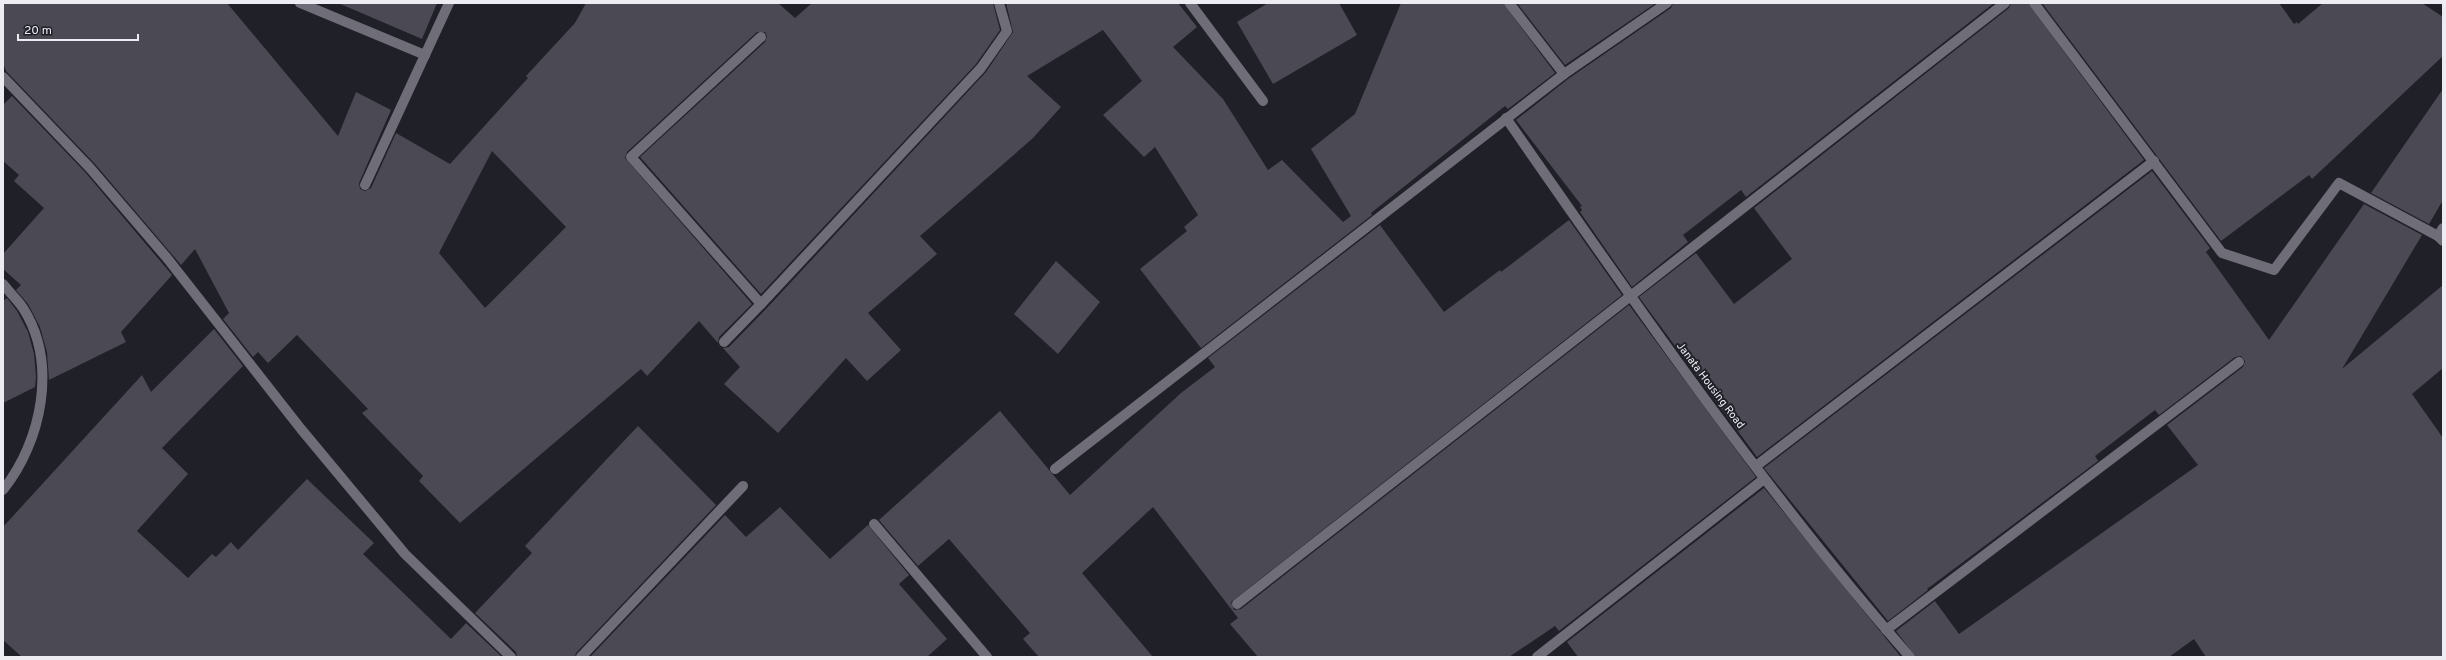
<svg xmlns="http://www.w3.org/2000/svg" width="2446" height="660" viewBox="0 0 2446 660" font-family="Overpass,sans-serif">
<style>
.building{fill:#4b4a54;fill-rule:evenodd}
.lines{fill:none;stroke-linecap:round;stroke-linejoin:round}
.minor{stroke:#6f6e78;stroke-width:10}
.labels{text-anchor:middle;stroke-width:4;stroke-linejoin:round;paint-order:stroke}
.street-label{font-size:11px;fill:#ececf2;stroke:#202028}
</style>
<rect width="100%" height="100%" fill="#202028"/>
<g class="building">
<path d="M 3,3 L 227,3 L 338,136 L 356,92 L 391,110 L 359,183 L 360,189 L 365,191 L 371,188 L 396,133 L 450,164 L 528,78 L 526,76 L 575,23 L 586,3 L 778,3 L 795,18 L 812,3 L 993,3 L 1000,30 L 976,64 L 761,294 L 640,157 L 765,42 L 767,36 L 765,32 L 757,32 L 627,152 L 625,158 L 752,304 L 719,337 L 718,343 L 699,321 L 647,376 L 641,369 L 460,523 L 419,481 L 423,476 L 362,413 L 368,409 L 297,335 L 268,363 L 258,352 L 253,357 L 223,319 L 229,313 L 195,249 L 181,265 L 95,164 L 6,71 L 3,63 ZM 492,151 L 566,227 L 485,308 L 439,253 Z"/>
<path d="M 338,3 L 437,3 L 422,39 Z"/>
<path d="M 1006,3 L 1178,3 L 1197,27 L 1173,47 L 1223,99 L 1268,170 L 1282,160 L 1343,222 L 1351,216 L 1311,149 L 1355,114 L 1401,3 L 1503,3 L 1555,73 L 1508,109 L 1505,106 L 1371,213 L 1372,215 L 1201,348 L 1140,269 L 1187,231 L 1184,227 L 1198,215 L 1155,147 L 1144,157 L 1103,115 L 1142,81 L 1103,30 L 1027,76 L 1061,107 L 1032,139 L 920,236 L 937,254 L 868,313 L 901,350 L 867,381 L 846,358 L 778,433 L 724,384 L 740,367 L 723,348 L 729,347 L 766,309 L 986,72 L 1013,32 Z"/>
<path d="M 1268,3 L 1339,3 L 1357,35 L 1273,84 L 1237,22 Z"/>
<path d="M 1517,3 L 1656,3 L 1565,65 Z"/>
<path d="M 1673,3 L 1994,3 L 1746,197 L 1741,190 L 1683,235 L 1688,242 L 1632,287 L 1580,212 L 1582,210 L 1580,207 L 1582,206 L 1516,120 L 1568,79 L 1671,8 Z"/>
<path d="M 2011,3 L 2028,3 L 2144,160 L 1757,457 L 1639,297 L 1696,253 L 1734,304 L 1792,259 L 1754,208 L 2009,8 Z"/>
<path d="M 2042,3 L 2279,3 L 2294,24 L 2297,22 L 2298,24 L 2323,3 L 2422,3 L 2443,17 L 2443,56 L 2312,179 L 2309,175 L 2221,241 Z"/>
<path d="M 2443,89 L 2443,200 L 2429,224 L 2371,193 Z"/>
<path d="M 12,96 L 85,172 L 172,275 L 121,332 L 126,342 L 49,380 L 47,352 L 40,327 L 28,304 L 16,290 L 21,285 L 3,269 L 3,254 L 44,208 L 14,181 L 19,175 L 3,161 L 3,105 Z"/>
<path d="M 2152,171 L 2210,248 L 2206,252 L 2269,340 L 2364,204 L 2422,235 L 2342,369 L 2443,285 L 2443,368 L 2412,394 L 2443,438 L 2443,657 L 2206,657 L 2194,639 L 2169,657 L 1916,657 L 1896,631 L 1935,601 L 1959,634 L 2198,465 L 2167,425 L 2243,367 L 2245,361 L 2241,356 L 2235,357 L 2159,415 L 2155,410 L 2095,456 L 2098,461 L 1927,589 L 1928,590 L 1888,621 L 1764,468 Z"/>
<path d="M 1569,220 L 1622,295 L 1231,602 L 1234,610 L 1241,609 L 1629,305 L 1756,477 L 1559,631 L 1555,626 L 1509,657 L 1258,657 L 1230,624 L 1238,618 L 1153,507 L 1082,573 L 1153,657 L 1039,657 L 1023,639 L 1030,633 L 949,539 L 918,566 L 879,520 L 1000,411 L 1070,495 L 1181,393 L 1215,367 L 1208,358 L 1380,225 L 1444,312 L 1500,270 L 1501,272 Z"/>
<path d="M 1056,261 L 1100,302 L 1058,354 L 1014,314 Z"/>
<path d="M 7,298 L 17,311 L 28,332 L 34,354 L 36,377 L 35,387 L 3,403 L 3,301 Z"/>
<path d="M 214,329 L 243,366 L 162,448 L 188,474 L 137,531 L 188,578 L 212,554 L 216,557 L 231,542 L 238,550 L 307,479 L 374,543 L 363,554 L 451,639 L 466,623 L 502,657 L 22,657 L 3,640 L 3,527 L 142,375 L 151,392 Z"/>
<path d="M 638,426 L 716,505 L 576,653 L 575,657 L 517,657 L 516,652 L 475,613 L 532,553 L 525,546 Z"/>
<path d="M 1764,488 L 1901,657 L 1578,657 L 1567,642 Z"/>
<path d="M 780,507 L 830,559 L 868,525 L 909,575 L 899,584 L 947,639 L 927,657 L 590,657 L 725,515 L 746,537 Z"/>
</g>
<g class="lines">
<g class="minor">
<path d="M 300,3 L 425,55"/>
<path d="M 1190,3 L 1263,101"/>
<path d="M 2034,3 L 2222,253 L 2274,270 L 2339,183 L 2438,236"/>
<path d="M 761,37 L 631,157 L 761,304"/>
<path d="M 1564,74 L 1667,3"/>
<path d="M 3,77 L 90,168 L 167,258 L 301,429 L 405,554 L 511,657"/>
<path d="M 1506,118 C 1634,302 1762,488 1910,657"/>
<path d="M 365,185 L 449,3"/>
<path d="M 2443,228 L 2438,236 L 2443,241"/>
<path d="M 3,284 C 9,292 17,299 23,308 C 58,363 42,441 3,490"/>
<path d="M 724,342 L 761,304 L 981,68 L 1007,31 L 999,3"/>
<path d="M 1756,466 L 2154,161"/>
<path d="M 1055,469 L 1564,74 L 1509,3"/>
<path d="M 874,524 L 987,657"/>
<path d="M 1237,604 L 2005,3"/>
<path d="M 1886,630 L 2239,362"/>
<path d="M 581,657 L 743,486"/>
<path d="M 1537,657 L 1764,479"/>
</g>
</g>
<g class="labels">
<g class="street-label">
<text transform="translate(1711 385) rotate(53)" y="4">Janata Housing Road</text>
</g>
</g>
<rect width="2446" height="660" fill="none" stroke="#ececf2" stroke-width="8"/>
<path d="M18 34v6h120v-6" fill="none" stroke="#ececf2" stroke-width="2"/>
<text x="24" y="34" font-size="12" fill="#ececf2" stroke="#202028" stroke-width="3" paint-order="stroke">20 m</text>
</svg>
